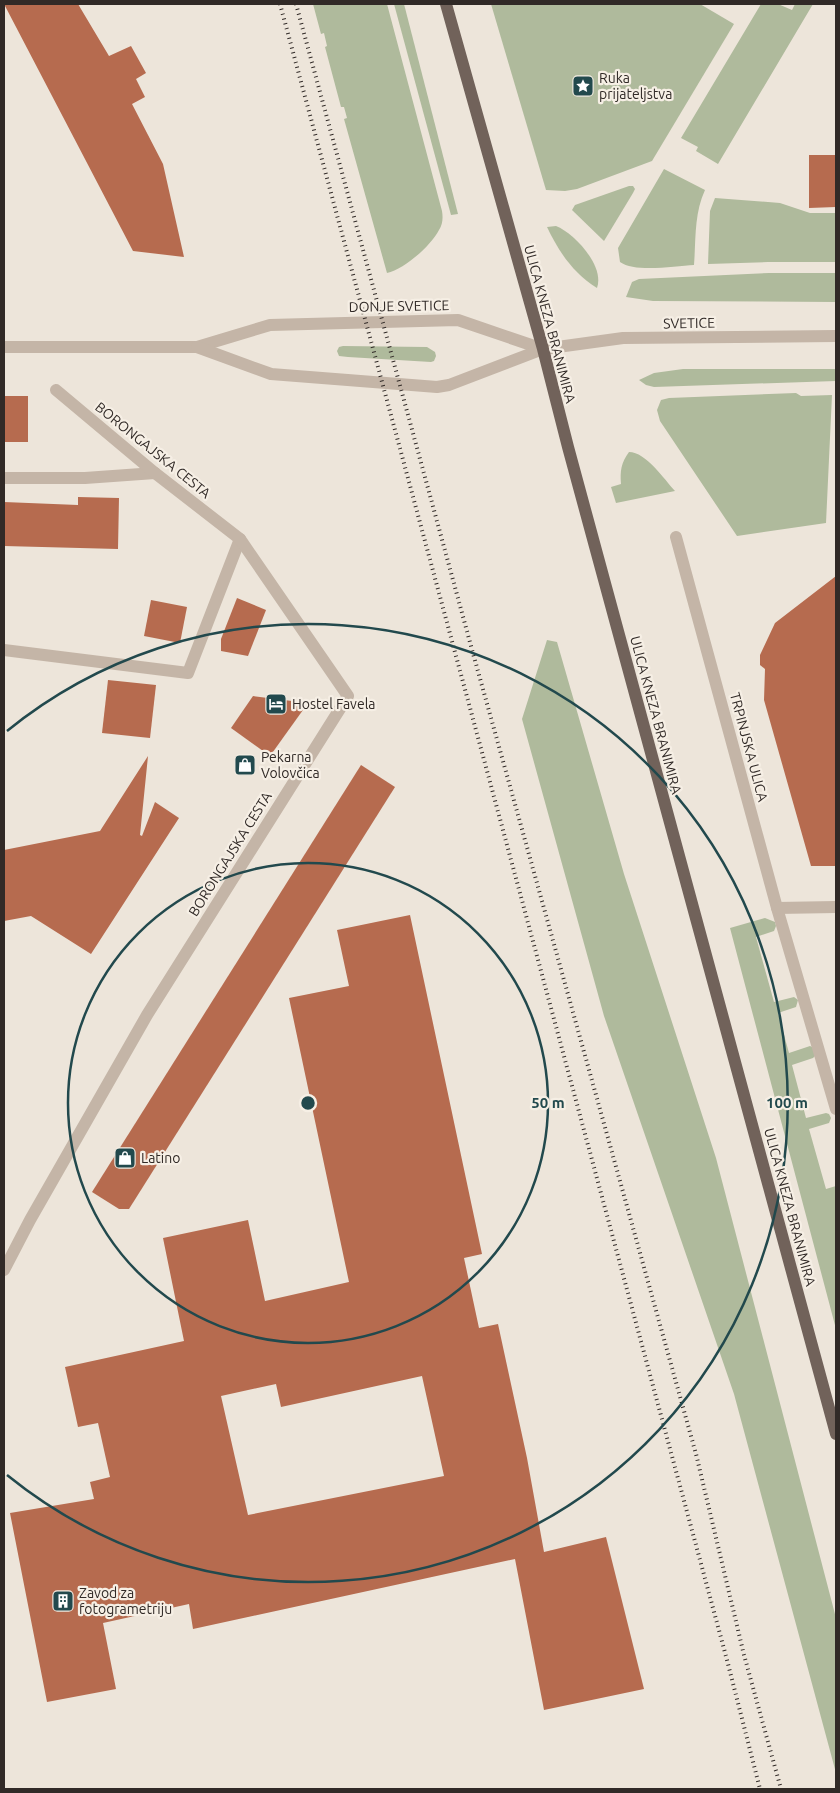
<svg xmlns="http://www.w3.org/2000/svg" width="840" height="1793" viewBox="0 0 840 1793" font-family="Ubuntu,sans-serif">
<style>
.green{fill:#afba9c}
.building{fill:#b66b4f;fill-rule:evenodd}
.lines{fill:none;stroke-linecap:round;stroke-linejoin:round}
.minor{stroke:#c4b5a7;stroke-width:12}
.major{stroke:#71625a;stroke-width:12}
.rail{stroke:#312a27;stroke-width:4;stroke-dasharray:1 4;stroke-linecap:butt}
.ring{fill:none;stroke:#22494d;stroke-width:2.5}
.labels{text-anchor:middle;stroke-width:4.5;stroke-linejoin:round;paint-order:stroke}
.poi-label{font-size:14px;fill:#312a27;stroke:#f6efe5;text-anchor:start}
.street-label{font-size:14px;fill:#312a27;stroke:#f6efe5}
.centre{fill:#22494d;stroke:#f6efe5;stroke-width:2.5}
.ring-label{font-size:15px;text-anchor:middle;font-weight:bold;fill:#22494d;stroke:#f6efe5;stroke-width:4.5;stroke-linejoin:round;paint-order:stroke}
</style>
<rect width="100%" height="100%" fill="#ede5da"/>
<g class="green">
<path d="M 313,4 L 387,4 L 442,211 C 443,217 443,224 439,230 C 430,247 404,269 387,273 L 344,119 L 347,118 L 344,107 L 341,107 L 325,47 L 327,46 L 324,33 L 321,34 Z"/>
<path d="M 394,4 L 404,4 L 458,214 L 451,215 Z"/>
<path d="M 491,4 L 700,4 L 734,24 L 652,161 L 577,189 L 565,191 L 546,190 Z"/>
<path d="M 761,4 L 778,4 L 792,10 L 795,4 L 813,4 L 718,164 L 696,151 L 698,147 L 681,138 Z"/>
<path d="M 664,169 L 705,190 C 694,214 696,239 694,265 C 675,266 635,273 620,262 L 618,248 Z"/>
<path d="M 629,186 L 633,186 L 635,189 L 633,193 L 604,241 L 572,210 L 575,205 Z"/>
<path d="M 715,198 L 780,203 L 810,213 L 836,213 L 836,262 L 768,262 L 708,264 L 710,211 Z"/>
<path d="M 556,226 C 574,233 605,266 597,288 C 573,273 559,252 547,227 Z"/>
<path d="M 769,273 L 836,273 L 836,302 L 653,301 L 626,297 L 632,282 L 639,279 Z"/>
<path d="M 343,346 L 427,347 L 435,352 L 436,356 L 434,361 L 431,362 L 348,357 L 339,356 L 337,351 L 339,347 Z"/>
<path d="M 683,369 L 836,369 L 836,381 L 654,387 L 646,385 L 639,380 L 654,373 Z"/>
<path d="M 796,393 L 801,396 L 832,395 L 826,523 L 737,536 L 660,421 L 657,410 L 661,400 L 669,398 Z"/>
<path d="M 629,452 C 646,452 664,479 675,491 L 616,503 L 611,487 L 621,484 C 620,471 621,463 629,452 Z"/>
<path d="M 547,640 L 557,642 L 624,874 L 716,1158 L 836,1618 L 836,1773 L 734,1394 L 604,1016 L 522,719 Z"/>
<path d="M 765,918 L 775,922 L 776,926 L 774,931 L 756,937 L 774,1002 L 794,997 L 798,1000 L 796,1007 L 778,1013 L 789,1053 L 810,1046 L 814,1048 L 815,1056 L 813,1058 L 792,1065 L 806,1118 L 826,1113 L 829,1114 L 831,1118 L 829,1123 L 809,1129 L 826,1189 L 836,1186 L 836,1329 L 730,928 Z"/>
</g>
<g class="building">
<path d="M 4,4 L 78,4 L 109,56 L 131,46 L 146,73 L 136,79 L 145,97 L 132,104 L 163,164 L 184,257 L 133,251 Z"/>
<path d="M 809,155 L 836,155 L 836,207 L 809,208 Z"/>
<rect x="4" y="396" width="24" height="46"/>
<path d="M 78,497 L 119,498 L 118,549 L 4,546 L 4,502 L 78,505 Z"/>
<path d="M 836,576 L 836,866 L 811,866 L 764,700 L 765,669 L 760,665 L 760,655 L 775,623 Z"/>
<path d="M 237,598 L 266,610 L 248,656 L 221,651 L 221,639 Z"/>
<path d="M 151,600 L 187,607 L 180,643 L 144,636 Z"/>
<path d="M 108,680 L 156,685 L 150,738 L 102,733 Z"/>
<path d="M 253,696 L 308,703 L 270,756 L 231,728 Z"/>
<path d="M 148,756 L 140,835 L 142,836 L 155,802 L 179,818 L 91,954 L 31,916 L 4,921 L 4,850 L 100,831 Z"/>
<path d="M 361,765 L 395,787 L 129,1209 L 119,1209 L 92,1192 Z"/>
<path d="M 410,915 L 482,1254 L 464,1258 L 479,1328 L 498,1324 L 527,1458 L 544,1552 L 606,1537 L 644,1689 L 544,1710 L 515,1559 L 193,1629 L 189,1604 L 103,1623 L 116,1689 L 47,1702 L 10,1513 L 94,1499 L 90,1482 L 110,1477 L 98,1423 L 78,1427 L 65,1367 L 184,1341 L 163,1238 L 248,1220 L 265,1301 L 349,1282 L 289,998 L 349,986 L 337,930 ZM 422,1376 L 444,1476 L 248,1515 L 221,1396 L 276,1384 L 281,1407 Z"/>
</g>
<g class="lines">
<g class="minor">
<path d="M 4,347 L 197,347 L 270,325 L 458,320 L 543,349"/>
<path d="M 197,347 L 271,374 L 437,387 L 449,385 L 543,349 L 623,338 L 836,336"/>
<path d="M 4,478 L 85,478 L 155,473"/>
<path d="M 676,537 L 777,908 L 836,1109"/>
<path d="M 4,650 L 188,673 L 240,539"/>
<path d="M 777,908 L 836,907"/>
<path d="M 4,1270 L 30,1220 L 147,1015 L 348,696 L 240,539 L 155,473 L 56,390"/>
</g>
<path class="major" d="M 446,4 L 543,349 L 568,447 L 836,1434"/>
<g class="rail">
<path d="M 280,4 L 727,1660 L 760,1789"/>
<path d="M 296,4 L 474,657 L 696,1454 L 744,1655 L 781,1789"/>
</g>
</g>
<g class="ring">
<circle cx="308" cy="1103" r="240"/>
<path d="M7 731A479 479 0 1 1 7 1475"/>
</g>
<defs>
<g id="sight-square" transform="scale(1.125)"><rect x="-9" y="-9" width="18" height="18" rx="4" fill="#22494d" stroke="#f6efe5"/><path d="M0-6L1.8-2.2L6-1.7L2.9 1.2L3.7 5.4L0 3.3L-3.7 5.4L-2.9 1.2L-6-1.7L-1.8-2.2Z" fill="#fff"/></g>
<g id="hotel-square" transform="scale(1.125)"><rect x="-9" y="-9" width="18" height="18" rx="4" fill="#22494d" stroke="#f6efe5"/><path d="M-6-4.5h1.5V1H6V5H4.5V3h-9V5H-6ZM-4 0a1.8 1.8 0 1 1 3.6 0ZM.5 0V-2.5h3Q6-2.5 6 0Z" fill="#fff"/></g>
<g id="shop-square" transform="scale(1.125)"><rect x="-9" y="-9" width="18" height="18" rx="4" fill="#22494d" stroke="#f6efe5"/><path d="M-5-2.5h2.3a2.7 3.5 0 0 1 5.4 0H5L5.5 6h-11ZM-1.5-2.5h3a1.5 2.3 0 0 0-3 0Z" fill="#fff"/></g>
<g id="building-square" transform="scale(1.125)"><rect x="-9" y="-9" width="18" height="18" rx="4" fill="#22494d" stroke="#f6efe5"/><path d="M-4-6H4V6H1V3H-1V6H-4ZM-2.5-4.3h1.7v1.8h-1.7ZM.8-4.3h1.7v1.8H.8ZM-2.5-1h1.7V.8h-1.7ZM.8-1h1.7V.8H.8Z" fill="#fff"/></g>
</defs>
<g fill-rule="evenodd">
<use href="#sight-square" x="583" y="86"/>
<use href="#hotel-square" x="276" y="704"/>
<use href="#shop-square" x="245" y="765"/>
<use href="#shop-square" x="125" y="1158"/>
<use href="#building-square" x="63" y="1601"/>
</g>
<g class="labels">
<g class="poi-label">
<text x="599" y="83">Ruka<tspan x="599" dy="16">prijateljstva</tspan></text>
<text x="292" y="709">Hostel Favela</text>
<text x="261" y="762">Pekarna<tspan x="261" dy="16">Volovčica</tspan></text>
<text x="141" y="1163">Latino</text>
<text x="79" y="1598">Zavod za<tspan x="79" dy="16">fotogrametriju</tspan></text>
</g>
<g class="street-label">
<text transform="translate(399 306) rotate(-1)" y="5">DONJE SVETICE</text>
<text transform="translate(689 323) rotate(-1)" y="5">SVETICE</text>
<text transform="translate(550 324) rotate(75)" y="5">ULICA KNEZA BRANIMIRA</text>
<text transform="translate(153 450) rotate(39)" y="5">BORONGAJSKA CESTA</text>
<text transform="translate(656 715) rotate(75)" y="5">ULICA KNEZA BRANIMIRA</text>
<text transform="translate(749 747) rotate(75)" y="5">TRPINJSKA ULICA</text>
<text transform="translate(230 854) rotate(-58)" y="5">BORONGAJSKA CESTA</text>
<text transform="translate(790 1207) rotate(75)" y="5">ULICA KNEZA BRANIMIRA</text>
</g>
</g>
<circle cx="308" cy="1103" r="8" class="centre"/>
<g class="ring-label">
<text x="548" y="1108">50 m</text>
<text x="787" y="1108">100 m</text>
</g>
<rect width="840" height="1793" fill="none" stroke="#312a27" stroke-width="10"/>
</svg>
